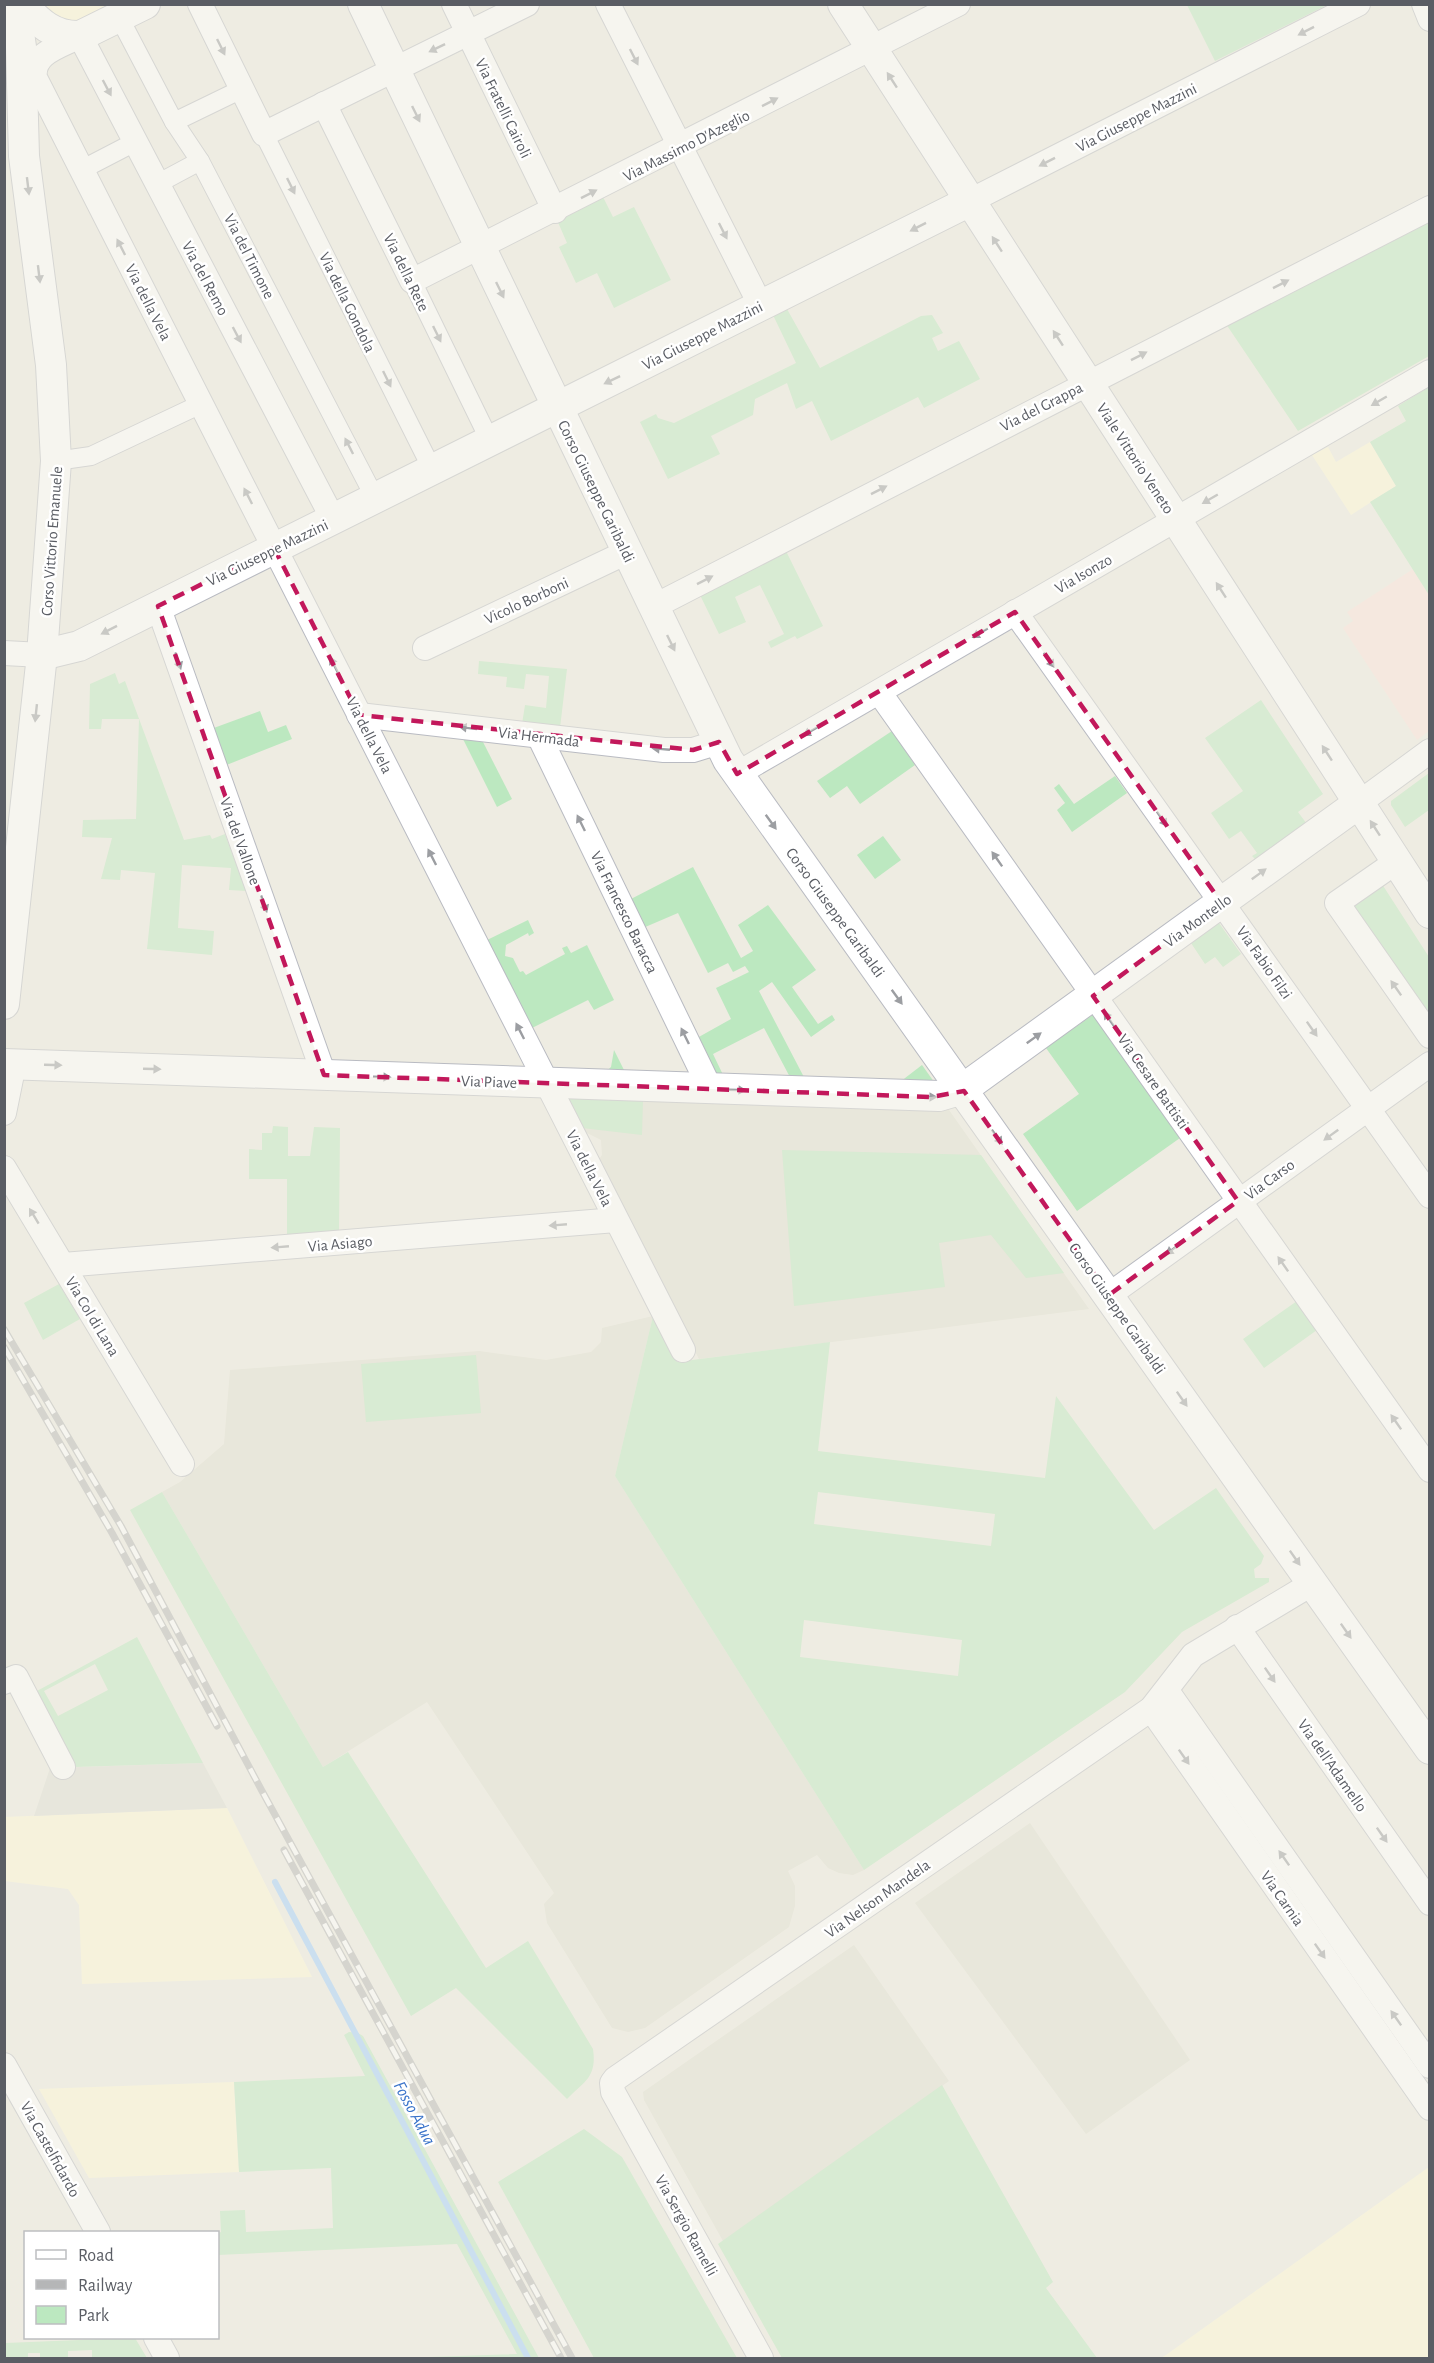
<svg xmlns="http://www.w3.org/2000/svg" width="1434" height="2363" viewBox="0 0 1434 2363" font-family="'Alegreya Sans',sans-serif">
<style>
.commercial{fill:#fff9d6}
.industrial{fill:#deded6}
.education{fill:#e0dfd2}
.medical{fill:#fde2dc}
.green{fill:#bce8c0;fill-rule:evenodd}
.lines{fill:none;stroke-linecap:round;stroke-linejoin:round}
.stream{stroke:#a1ceff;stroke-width:6}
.pedestrian-casing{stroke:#b9bbc2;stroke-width:20}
.minor-casing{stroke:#b9bbc2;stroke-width:26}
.tertiary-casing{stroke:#b9bbc2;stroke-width:32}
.pedestrian{stroke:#fff;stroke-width:18}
.minor{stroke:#fff;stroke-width:24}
.tertiary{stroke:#fff;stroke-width:30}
.rail-casing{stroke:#b5b6b7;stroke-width:7}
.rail{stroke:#fff;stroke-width:4.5;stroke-dasharray:14;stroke-linecap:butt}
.oneway{fill:#9c9ea2}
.marked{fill:none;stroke:#c2185b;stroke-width:4.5;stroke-dasharray:12 8;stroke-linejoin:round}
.labels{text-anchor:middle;stroke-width:5;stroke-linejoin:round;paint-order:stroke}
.street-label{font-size:16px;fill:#5a5d64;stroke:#fff}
.water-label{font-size:18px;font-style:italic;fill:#3b74ca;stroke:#fff}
</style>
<rect width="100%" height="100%" fill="#eeece2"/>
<g class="commercial">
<path d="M 45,5 L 145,5 L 80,36 L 51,15 Z"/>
<path d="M 1370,442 L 1396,486 L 1351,515 L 1312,455 L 1328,447 L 1336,462 Z"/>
<path d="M 227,1808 L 312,1977 L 82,1984 L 79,1905 L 68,1889 L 5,1881 L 4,1817 Z"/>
<path d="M 234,2082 L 239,2172 L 89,2178 L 39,2089 Z"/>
<path d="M 1429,2167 L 1429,2358 L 1161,2358 L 1166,2355 Z"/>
</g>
<path class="industrial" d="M 203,1763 L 227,1808 L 34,1816 L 50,1768 Z"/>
<g class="education">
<path d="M 573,1098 L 949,1110 L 1089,1309 L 699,1359 L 598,1161 L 602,1155 L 601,1140 L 585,1132 Z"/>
<path d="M 653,1316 L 615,1476 L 864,1870 L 853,1875 L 839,1873 L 828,1868 L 817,1855 L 788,1871 L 795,1886 L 795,1906 L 789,1927 L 645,2028 L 628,2032 L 612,2028 L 547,1923 L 544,1904 L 554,1893 L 427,1702 L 323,1767 L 162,1492 L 180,1482 L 224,1444 L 230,1370 L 479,1351 L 546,1360 L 591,1352 L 601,1342 L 602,1328 Z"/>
<path d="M 1030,1823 L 1190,2060 L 1086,2134 L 915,1903 Z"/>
<path d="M 854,1945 L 949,2081 L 723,2241 L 644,2100 L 643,2092 Z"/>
</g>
<path class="medical" d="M 1413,569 L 1429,595 L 1429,731 L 1417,740 L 1343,628 L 1353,621 L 1347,612 Z"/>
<g class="green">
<path d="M 1187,5 L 1327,5 L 1215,61 Z"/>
<path d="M 603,197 L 613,217 L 634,207 L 671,280 L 614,308 L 597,273 L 576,283 L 559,247 L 567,243 L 557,220 Z"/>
<path d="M 1429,221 L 1429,356 L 1298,431 L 1226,324 Z"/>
<path d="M 787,309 L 820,368 L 921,316 L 932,315 L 943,333 L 932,338 L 938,351 L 959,341 L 980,379 L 924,408 L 918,397 L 831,441 L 812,401 L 796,409 L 787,383 L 755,399 L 753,415 L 711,436 L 720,454 L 668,479 L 640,422 L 656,414 L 658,418 L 674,423 L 796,363 L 773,315 Z"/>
<path d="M 1429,387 L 1429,595 L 1370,502 L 1396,486 L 1370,442 L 1406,421 L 1398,406 Z"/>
<path d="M 786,551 L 823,626 L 797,639 L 795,636 L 771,648 L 768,642 L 784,634 L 760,585 L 735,597 L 746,622 L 719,634 L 700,595 Z"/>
<path d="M 479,661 L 567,669 L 560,728 L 522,724 L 525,705 L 546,708 L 549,676 L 526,674 L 524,689 L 506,687 L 507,677 L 478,674 Z"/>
<path d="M 115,673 L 119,684 L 125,681 L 184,840 L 210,835 L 212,839 L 225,834 L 246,891 L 229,890 L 231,868 L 182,865 L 178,928 L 214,931 L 212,955 L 147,949 L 155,873 L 121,870 L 120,880 L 101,879 L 112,838 L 82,837 L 83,820 L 136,819 L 139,719 L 102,719 L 101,729 L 89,729 L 90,684 Z"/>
<path d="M 1261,700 L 1323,794 L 1298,812 L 1307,824 L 1256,860 L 1252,856 L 1257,853 L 1241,831 L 1229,839 L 1211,813 L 1243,791 L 1205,738 Z"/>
<path d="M 260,711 L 268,732 L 286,725 L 292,739 L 224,766 L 211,729 Z"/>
<path d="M 892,731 L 915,765 L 860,804 L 847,786 L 830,798 L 817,781 Z"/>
<path d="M 463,739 L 483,742 L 512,799 L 497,807 Z"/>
<path d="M 1429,773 L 1429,810 L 1405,827 L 1391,805 L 1391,801 Z"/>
<path d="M 1115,776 L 1127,793 L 1072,832 L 1057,810 L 1065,803 L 1054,788 L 1059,784 L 1074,804 Z"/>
<path d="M 883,836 L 901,860 L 875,879 L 857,855 Z"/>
<path d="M 693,867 L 741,958 L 753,951 L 738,925 L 768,905 L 816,970 L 792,987 L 818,1024 L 832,1015 L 835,1020 L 811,1037 L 772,982 L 759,991 L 806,1081 L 792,1081 L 764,1028 L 713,1054 L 725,1079 L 717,1079 L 697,1038 L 731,1019 L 716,988 L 749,972 L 745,966 L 733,972 L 728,963 L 708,973 L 678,913 L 643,928 L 629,900 Z"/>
<path d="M 1380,881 L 1429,957 L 1429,1026 L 1347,904 Z"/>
<path d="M 528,920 L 534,933 L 529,936 L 528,933 L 506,945 L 505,956 L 513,958 L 520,972 L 523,971 L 526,975 L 565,954 L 562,948 L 567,946 L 571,953 L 587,945 L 614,1000 L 594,1010 L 588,1000 L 530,1029 L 485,941 Z"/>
<path d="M 1219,923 L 1241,954 L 1223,967 L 1215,957 L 1205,964 L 1191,943 Z"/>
<path d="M 1094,1014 L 1180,1138 L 1077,1211 L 1023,1134 L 1079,1094 L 1046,1048 Z"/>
<path d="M 614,1050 L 627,1076 L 602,1075 L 611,1067 Z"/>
<path d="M 922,1065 L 937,1086 L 896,1085 Z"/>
<path d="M 570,1098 L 643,1100 L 642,1135 L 582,1128 L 569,1101 Z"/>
<path d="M 273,1126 L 288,1127 L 288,1156 L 310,1156 L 314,1127 L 340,1128 L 339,1232 L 287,1236 L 287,1179 L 249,1179 L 249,1149 L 262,1150 L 262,1133 L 272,1133 Z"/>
<path d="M 782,1150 L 981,1155 L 1064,1273 L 1026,1278 L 991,1235 L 939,1243 L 945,1287 L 794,1306 Z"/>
<path d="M 59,1284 L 80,1319 L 43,1340 L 24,1303 Z"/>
<path d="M 1297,1301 L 1317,1330 L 1264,1368 L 1243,1339 Z"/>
<path d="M 653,1316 L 677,1362 L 830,1342 L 818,1451 L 1045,1478 L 1056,1396 L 1154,1530 L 1216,1488 L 1264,1556 L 1261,1564 L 1254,1569 L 1255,1578 L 1269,1578 L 1269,1582 L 1182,1632 L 1125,1692 L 864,1870 L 615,1476 ZM 818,1492 L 995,1514 L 991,1546 L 814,1524 ZM 804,1620 L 962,1640 L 958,1676 L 800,1657 Z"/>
<path d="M 476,1355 L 481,1413 L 366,1422 L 361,1364 Z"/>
<path d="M 162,1492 L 323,1767 L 348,1752 L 486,1968 L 528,1941 L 593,2049 C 597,2077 585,2081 567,2099 L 456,1988 L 411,2016 L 130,1510 Z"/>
<path d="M 137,1637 L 203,1763 L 75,1767 L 35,1692 ZM 95,1664 L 108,1690 L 58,1716 L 44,1691 Z"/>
<path d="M 349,2032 L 358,2033 L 363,2036 L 539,2358 L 398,2358 L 517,2354 L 457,2244 L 218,2255 L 218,2233 L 221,2232 L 220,2211 L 245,2210 L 246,2232 L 333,2228 L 331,2168 L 239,2172 L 234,2082 L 365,2076 L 344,2035 Z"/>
<path d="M 942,2085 L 1053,2282 L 1046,2288 L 1097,2358 L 782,2358 L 718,2244 Z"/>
<path d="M 584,2129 L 622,2157 L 737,2358 L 594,2358 L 498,2182 Z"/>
<path d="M 129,2338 L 135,2338 L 147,2358 L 92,2358 L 92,2350 L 68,2351 L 68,2357 L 40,2358 L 40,2353 L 28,2353 L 28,2358 L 5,2358 L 5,2343 Z"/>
</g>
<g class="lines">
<path class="stream" d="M 275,1882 L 528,2358"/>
<g class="pedestrian-casing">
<g id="pedestrian">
<path d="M 119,17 L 174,122 L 200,161 L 375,498"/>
<path d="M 174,122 L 242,89"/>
<path d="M 264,134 L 432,469"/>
<path d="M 81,170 L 135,142"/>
<path d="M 157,184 L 200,161"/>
<path d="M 412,281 L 490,441"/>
<path d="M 56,461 L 91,456 L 201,404"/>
</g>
</g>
<g class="minor-casing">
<g id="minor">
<path d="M 200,4 L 264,134 L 527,4"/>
<path d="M 454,4 L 555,211"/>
<path d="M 608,4 L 761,306"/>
<path d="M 1424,4 L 1430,19"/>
<path d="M 324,104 L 412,281 L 958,4"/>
<path d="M 970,201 L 1358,4"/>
<path d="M 333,519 L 80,36 C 61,46 31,53 35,78 L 683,1350"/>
<path d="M 158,606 L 324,1075"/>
<path d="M 653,607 L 1430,208"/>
<path d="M 1015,612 L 1430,1196"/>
<path d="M 425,648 L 627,552"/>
<path d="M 4,653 L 42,655"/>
<path d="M 879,692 L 1430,1470"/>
<path d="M 359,715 L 664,750 L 693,750 L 719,742"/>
<path d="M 539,736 L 706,1080 L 706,1089"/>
<path d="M 737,774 L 1430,372"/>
<path d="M 1359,803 L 1430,751"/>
<path d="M 1396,862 L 1337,903 L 1430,1036"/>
<path d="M 4,1113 L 14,1064"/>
<path d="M 4,1168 L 182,1464"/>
<path d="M 63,1265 L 616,1220"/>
<path d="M 1109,1295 L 1430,1064"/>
<path d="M 1237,1627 L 1430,1903"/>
<path d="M 4,1682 L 16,1677 L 63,1767"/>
<path d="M 1167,1691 L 1430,2066"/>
<path d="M 1151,1709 L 1430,2108"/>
<path d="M 4,2065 L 98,2232"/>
<path d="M 156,2338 L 167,2358"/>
<path d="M 761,2358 L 613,2092 L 612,2083 L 615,2079 L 1151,1709 L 1193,1655 L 1313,1583"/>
</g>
</g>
<g class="tertiary-casing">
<g id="tertiary">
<path d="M 22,4 C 39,23 54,37 80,36 L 145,4"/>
<path d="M 363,4 L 728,760 L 1430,1749"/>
<path d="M 843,4 L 1430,913"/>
<path d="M 42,655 L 79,646 L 970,201"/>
<path d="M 4,1004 L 42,655 L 56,461 L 51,365 L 24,156 L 21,47 L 15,4"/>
<path d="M 4,1064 L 939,1096 L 963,1089 L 1359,803"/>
</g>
</g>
<use href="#pedestrian" class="pedestrian"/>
<use href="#minor" class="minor"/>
<use href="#tertiary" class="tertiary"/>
<g class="rail-casing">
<g id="rail">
<path d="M 4,1329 L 121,1526 L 262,1791 L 572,2358"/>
<path d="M 4,1347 L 112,1533 L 217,1726"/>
<path d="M 284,1850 L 561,2358"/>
</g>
</g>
<use href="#rail" class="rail"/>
</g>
<defs><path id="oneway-solid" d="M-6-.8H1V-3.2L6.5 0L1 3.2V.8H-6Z" transform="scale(1.5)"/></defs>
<g class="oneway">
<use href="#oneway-solid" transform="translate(1306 31) rotate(153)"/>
<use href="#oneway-solid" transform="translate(221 47) rotate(64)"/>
<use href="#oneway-solid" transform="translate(437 48) rotate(154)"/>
<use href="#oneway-solid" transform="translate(634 57) rotate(63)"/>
<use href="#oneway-solid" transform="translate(892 80) rotate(-123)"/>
<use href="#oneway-solid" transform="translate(107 88) rotate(62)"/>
<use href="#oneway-solid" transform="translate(770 102) rotate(-27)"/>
<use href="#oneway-solid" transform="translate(416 114) rotate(64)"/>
<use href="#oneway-solid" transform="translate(1047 162) rotate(153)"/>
<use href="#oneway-solid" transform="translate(28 186) rotate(83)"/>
<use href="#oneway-solid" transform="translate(291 186) rotate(64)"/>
<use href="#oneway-solid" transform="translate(589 194) rotate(-27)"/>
<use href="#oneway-solid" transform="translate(918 227) rotate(153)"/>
<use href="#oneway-solid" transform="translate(723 231) rotate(63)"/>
<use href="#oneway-solid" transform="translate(997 244) rotate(-123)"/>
<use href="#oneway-solid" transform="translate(121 247) rotate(-117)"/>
<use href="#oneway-solid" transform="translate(39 274) rotate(83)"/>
<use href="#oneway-solid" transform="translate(1281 284) rotate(-27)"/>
<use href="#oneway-solid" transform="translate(500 290) rotate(64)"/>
<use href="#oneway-solid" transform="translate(437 334) rotate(64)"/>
<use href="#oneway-solid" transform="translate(237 335) rotate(62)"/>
<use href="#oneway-solid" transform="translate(1058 338) rotate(-123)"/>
<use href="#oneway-solid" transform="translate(1139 356) rotate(-27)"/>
<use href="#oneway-solid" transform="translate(387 379) rotate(64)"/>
<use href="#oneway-solid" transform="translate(612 380) rotate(154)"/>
<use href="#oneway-solid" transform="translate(1379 401) rotate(150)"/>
<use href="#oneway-solid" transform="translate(349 446) rotate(-117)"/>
<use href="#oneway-solid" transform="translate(879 490) rotate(-27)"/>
<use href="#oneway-solid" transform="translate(248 496) rotate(-117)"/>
<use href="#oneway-solid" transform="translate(1210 499) rotate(150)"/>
<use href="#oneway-solid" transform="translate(705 580) rotate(-27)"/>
<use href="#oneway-solid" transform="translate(1221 590) rotate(-123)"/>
<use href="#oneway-solid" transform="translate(109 630) rotate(153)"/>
<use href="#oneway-solid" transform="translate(980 633) rotate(150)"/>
<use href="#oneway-solid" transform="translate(671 643) rotate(64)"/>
<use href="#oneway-solid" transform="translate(1049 660) rotate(55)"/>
<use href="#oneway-solid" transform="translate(178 661) rotate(71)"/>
<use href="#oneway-solid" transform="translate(334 665) rotate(-117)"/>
<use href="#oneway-solid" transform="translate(36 713) rotate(96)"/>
<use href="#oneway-solid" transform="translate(468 728) rotate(-173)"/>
<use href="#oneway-solid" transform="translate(811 731) rotate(150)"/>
<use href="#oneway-solid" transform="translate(661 749) rotate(-175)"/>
<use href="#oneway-solid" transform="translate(1327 753) rotate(-123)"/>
<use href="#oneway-solid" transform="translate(1162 819) rotate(55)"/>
<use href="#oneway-solid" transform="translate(771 822) rotate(54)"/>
<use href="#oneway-solid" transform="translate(581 823) rotate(-116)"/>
<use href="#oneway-solid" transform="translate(1375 828) rotate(-123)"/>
<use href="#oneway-solid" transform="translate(432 857) rotate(-117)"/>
<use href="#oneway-solid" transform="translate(997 859) rotate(-125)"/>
<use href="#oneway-solid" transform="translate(1259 874) rotate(-36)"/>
<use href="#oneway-solid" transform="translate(264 904) rotate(71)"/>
<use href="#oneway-solid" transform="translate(1396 988) rotate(-125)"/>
<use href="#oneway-solid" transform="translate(897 997) rotate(54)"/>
<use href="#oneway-solid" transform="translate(1109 1019) rotate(-125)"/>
<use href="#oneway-solid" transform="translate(1312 1029) rotate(55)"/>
<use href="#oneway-solid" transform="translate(520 1031) rotate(-117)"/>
<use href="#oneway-solid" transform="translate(685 1036) rotate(-116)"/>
<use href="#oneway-solid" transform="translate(1034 1038) rotate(-36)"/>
<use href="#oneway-solid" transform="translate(53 1065) rotate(2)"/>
<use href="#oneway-solid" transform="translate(152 1069) rotate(2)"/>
<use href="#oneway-solid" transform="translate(382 1077) rotate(2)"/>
<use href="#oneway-solid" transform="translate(737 1090) rotate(2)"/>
<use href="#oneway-solid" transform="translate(928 1097)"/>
<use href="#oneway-solid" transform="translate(1331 1135) rotate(144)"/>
<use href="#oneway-solid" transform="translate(997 1137) rotate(55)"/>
<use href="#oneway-solid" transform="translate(34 1216) rotate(-121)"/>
<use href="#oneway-solid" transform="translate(558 1225) rotate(175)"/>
<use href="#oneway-solid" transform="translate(280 1247) rotate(175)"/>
<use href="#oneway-solid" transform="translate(1173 1249) rotate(144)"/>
<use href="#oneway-solid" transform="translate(1283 1264) rotate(-125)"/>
<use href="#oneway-solid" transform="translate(1182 1399) rotate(55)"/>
<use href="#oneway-solid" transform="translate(1396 1422) rotate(-125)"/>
<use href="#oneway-solid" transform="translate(1295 1558) rotate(55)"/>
<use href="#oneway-solid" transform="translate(1346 1631) rotate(55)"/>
<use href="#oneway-solid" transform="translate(1270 1675) rotate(55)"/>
<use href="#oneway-solid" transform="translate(1184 1757) rotate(55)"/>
<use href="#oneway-solid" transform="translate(1382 1835) rotate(55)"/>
<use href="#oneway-solid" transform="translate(1284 1858) rotate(-125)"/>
<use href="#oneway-solid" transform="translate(1320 1951) rotate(55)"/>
<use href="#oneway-solid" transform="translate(1396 2018) rotate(-125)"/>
</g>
<path d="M0 0H1434V2363H0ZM 274,548 L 359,715 L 693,750 L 719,742 L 737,774 L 1015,612 L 1221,902 L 1093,996 L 1238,1201 L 1109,1295 L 964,1091 L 931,1097 L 324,1075 L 158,606 Z" fill="#eeece2" fill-opacity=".55" fill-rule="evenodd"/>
<path class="marked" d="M 274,548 L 359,715 L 693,750 L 719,742 L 737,774 L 1015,612 L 1221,902 L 1093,996 L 1238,1201 L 1109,1295 L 964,1091 L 931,1097 L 324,1075 L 158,606 Z"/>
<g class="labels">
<g class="street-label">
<text transform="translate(504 108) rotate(64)" y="6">Via Fratelli Cairoli</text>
<text transform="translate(1136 117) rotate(-27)" y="6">Via Giuseppe Mazzini</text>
<text transform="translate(686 145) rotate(-27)" y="6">Via Massimo D'Azeglio</text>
<text transform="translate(250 256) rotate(63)" y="6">Via del Timone</text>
<text transform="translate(407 272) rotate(64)" y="6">Via della Rete</text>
<text transform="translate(206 278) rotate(62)" y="6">Via del Remo</text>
<text transform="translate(149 302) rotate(63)" y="6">Via della Vela</text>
<text transform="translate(348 302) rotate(64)" y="6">Via della Gondola</text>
<text transform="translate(702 335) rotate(-27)" y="6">Via Giuseppe Mazzini</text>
<text transform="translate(1041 406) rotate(-27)" y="6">Via del Grappa</text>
<text transform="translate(1136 458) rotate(57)" y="6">Viale Vittorio Veneto</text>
<text transform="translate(597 491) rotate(64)" y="6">Corso Giuseppe Garibaldi</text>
<text transform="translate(51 541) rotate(-86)" y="6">Corso Vittorio Emanuele</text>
<text transform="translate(267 552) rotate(-26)" y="6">Via Giuseppe Mazzini</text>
<text transform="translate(1083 573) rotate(-30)" y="6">Via Isonzo</text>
<text transform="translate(526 600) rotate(-25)" y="6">Vicolo Borboni</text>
<text transform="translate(370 735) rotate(63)" y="6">Via della Vela</text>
<text transform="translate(539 736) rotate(7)" y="6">Via Hermada</text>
<text transform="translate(241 841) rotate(70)" y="6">Via del Vallone</text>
<text transform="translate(625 912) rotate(64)" y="6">Via Francesco Baracca</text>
<text transform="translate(836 912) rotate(54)" y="6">Corso Giuseppe Garibaldi</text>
<text transform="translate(1197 920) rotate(-36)" y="6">Via Montello</text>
<text transform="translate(1265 962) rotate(55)" y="6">Via Fabio Filzi</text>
<text transform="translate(489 1081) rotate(2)" y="6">Via Piave</text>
<text transform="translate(1154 1081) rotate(55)" y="6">Via Cesare Battisti</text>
<text transform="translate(590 1168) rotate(63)" y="6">Via della Vela</text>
<text transform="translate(1269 1179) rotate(-36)" y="6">Via Carso</text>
<text transform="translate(340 1243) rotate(-5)" y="6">Via Asiago</text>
<text transform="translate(1118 1308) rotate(55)" y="6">Corso Giuseppe Garibaldi</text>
<text transform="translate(93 1316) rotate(59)" y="6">Via Col di Lana</text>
<text transform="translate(1333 1765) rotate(55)" y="6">Via dell'Adamello</text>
<text transform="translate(877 1898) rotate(-35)" y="6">Via Nelson Mandela</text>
<text transform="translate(1283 1898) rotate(55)" y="6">Via Carnia</text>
<text transform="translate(51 2149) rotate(61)" y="6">Via Castelfidardo</text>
<text transform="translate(687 2225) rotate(61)" y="6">Via Sergio Ramelli</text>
</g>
<g class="water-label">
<text transform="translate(415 2113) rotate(62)" y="6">Fosso Adua</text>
</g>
</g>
<rect width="1434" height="2363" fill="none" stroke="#5a5d64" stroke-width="12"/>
<rect x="24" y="2231" width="195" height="108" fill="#ffffff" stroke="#bdbec1" stroke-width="1.5"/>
<rect x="36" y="2250" width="30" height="9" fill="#ffffff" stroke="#bdbec1" stroke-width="1.5"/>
<text x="78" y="2261" font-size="18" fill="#5a5d64">Road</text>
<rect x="36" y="2280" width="30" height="9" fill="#b5b6b7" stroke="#bdbec1" stroke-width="1.5"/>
<text x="78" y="2291" font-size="18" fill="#5a5d64">Railway</text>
<rect x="36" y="2306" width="30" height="18" fill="#bce8c0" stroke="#bdbec1" stroke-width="1.5"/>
<text x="78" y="2321" font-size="18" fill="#5a5d64">Park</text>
</svg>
